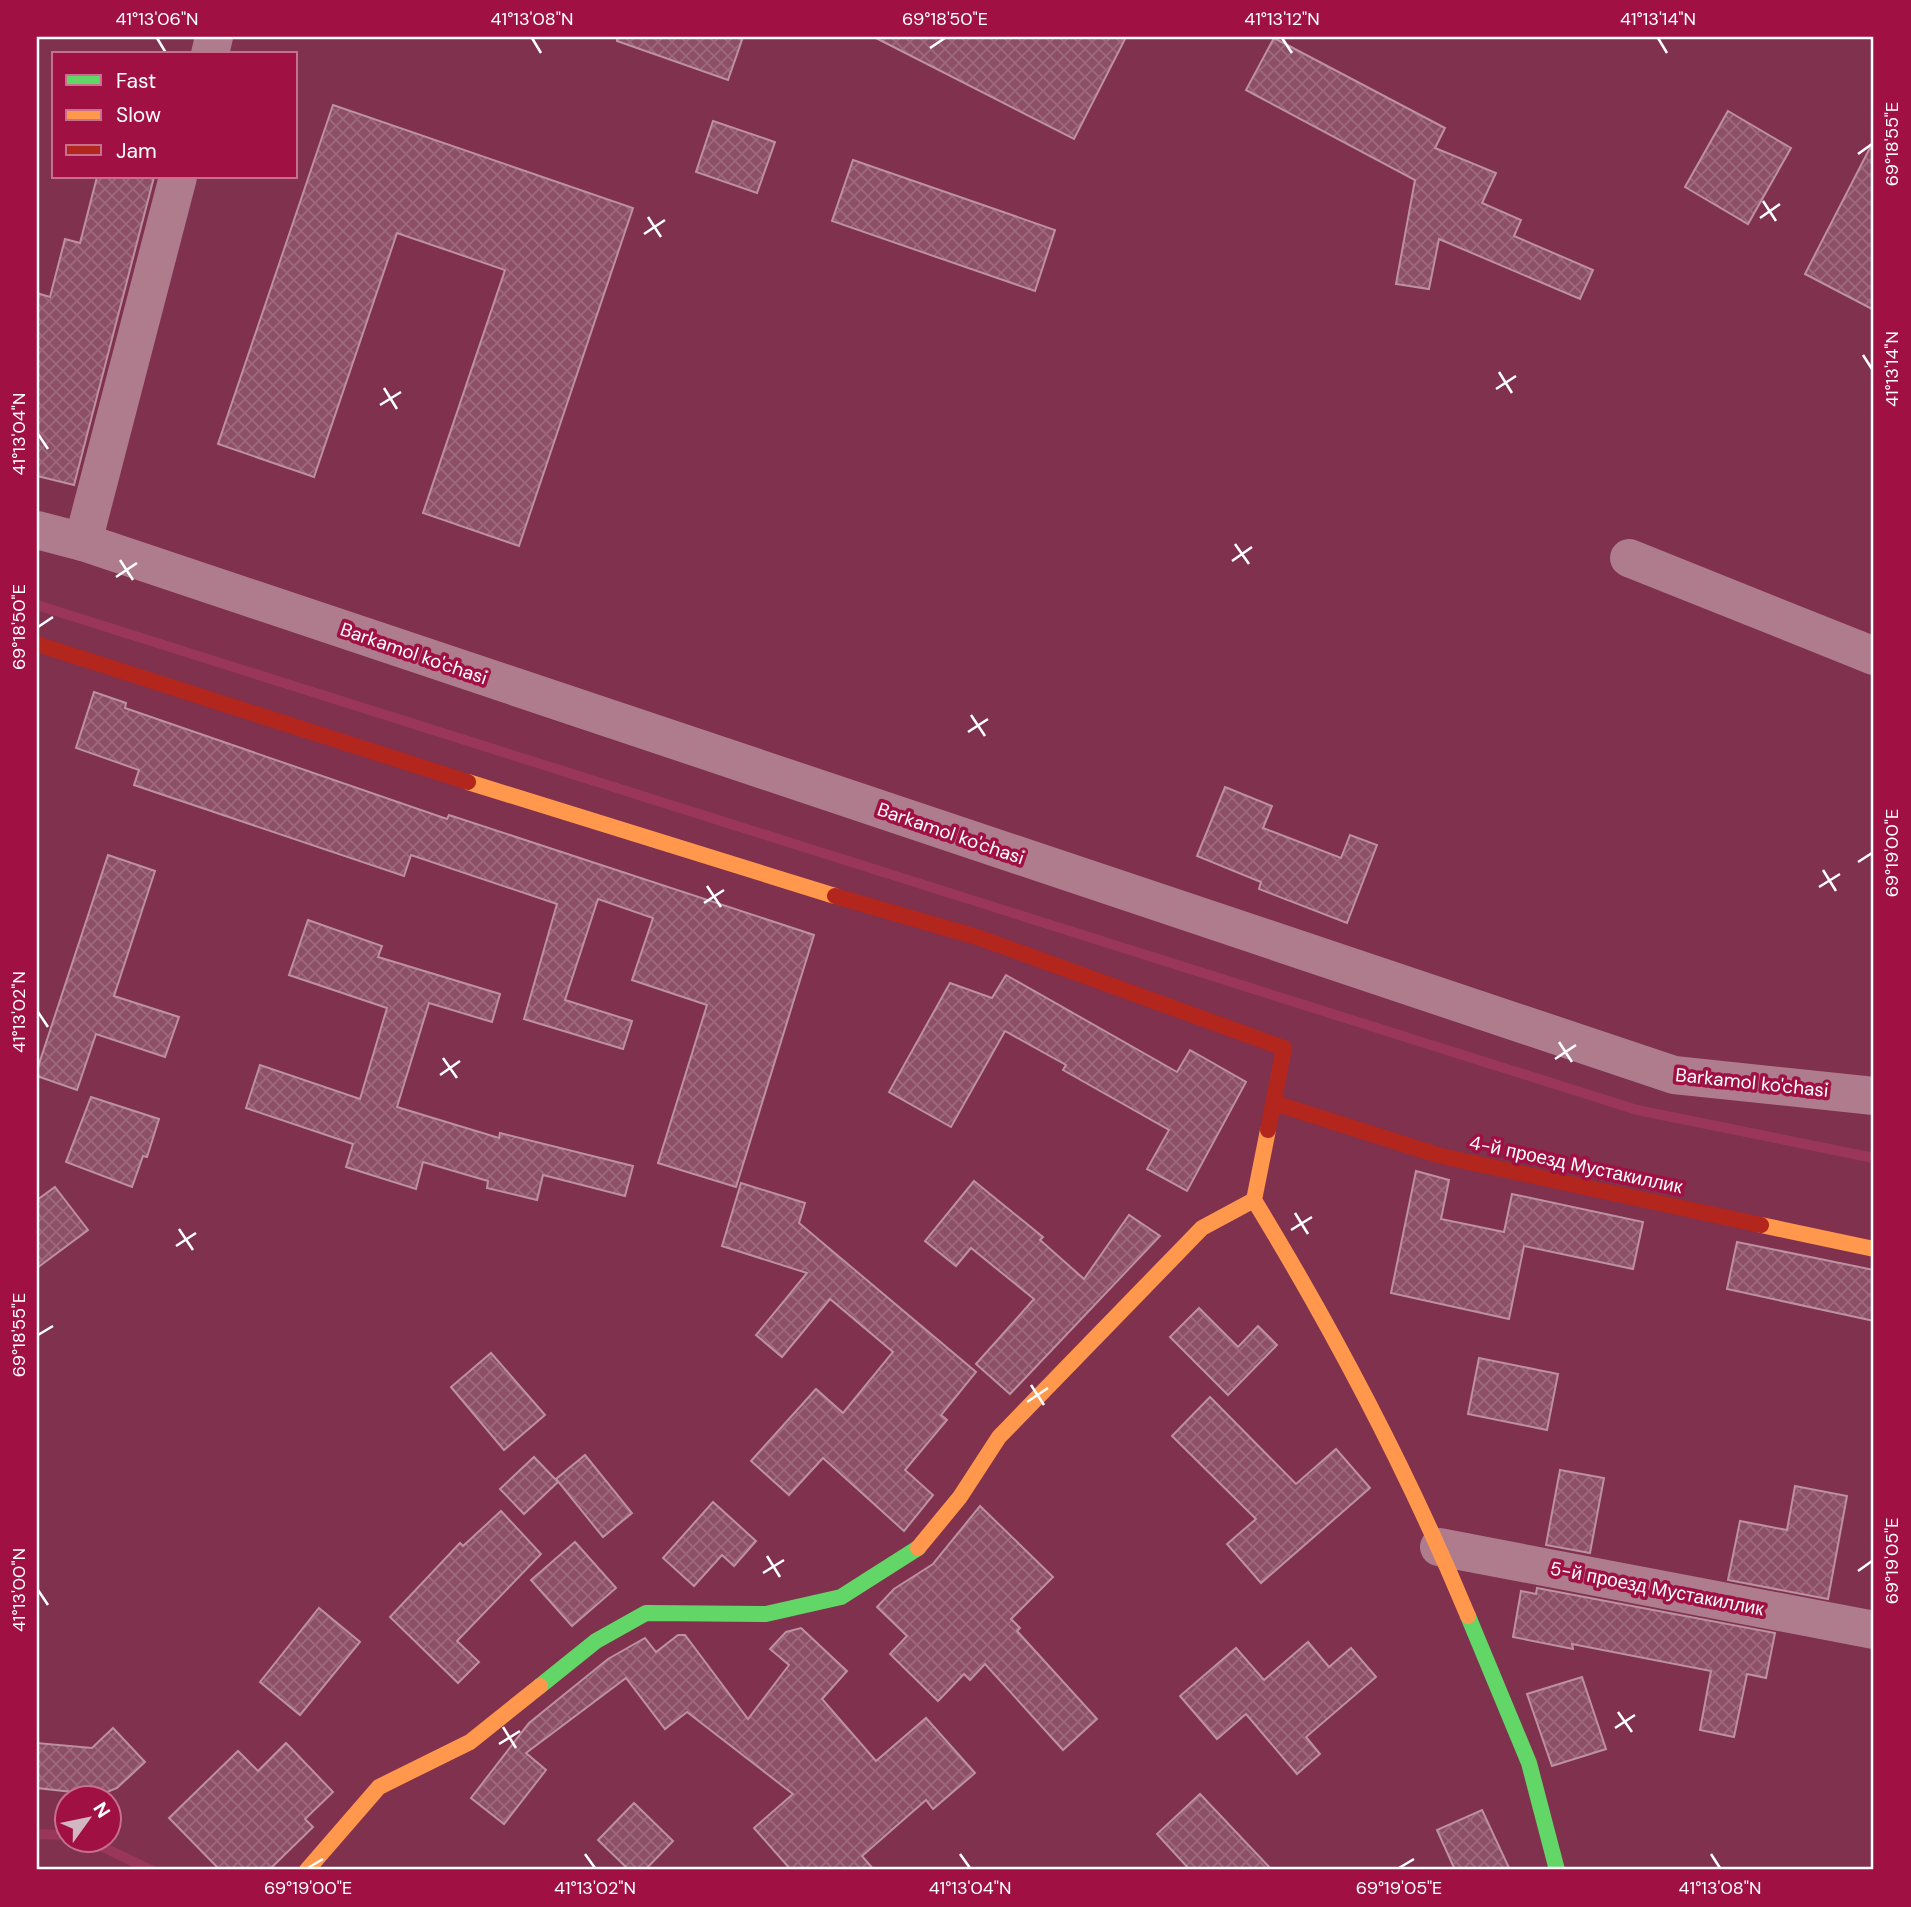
<svg xmlns="http://www.w3.org/2000/svg" width="1911" height="1907" viewBox="0 0 1911 1907" font-family="'DM Sans',sans-serif">
<style>
.lines{fill:none;stroke-linecap:round;stroke-linejoin:round}
.stream{stroke:#9a3659;stroke-width:10}
.building{fill:url(#building-cross-hatch);stroke:#bd91a1;stroke-width:2}
.street{stroke:#af7c8e;stroke-width:38}
.fast{stroke:#63d668;stroke-width:16}
.slow{stroke:#ff974d;stroke-width:16}
.jam{stroke:#b3261e;stroke-width:16}
.ticks{fill:none;stroke:#fff;stroke-width:2.5}
.labels{text-anchor:middle;stroke-width:7;stroke-linejoin:round;paint-order:stroke}
.street-label{font-size:19px;fill:#fff;stroke:#a01043}
.neatline{fill:none;stroke:#fff;stroke-width:2.5}
.ticks-label{font-size:18px;text-anchor:middle;fill:#fff}
</style>
<defs>
<pattern id="building-cross-hatch" width="8" height="8" patternUnits="userSpaceOnUse" patternTransform="scale(1.75)"><rect width="8" height="8" fill="#8d4f65"/><path d="M0 0l8 8M0 8l8-8" fill="none" stroke="#9e697c"/></pattern>
</defs>
<rect width="100%" height="100%" fill="#7f314d"/>
<g class="lines">
<g class="stream">
<path d="M 37,605 L 1637,1110 L 1874,1158"/>
<path d="M 37,1834 L 66,1835"/>
<path d="M 88,1840 L 151,1870"/>
</g>
</g>
<g class="building">
<path d="M 617,37 L 743,37 L 728,80 L 617,41 Z"/>
<path d="M 874,37 L 1126,37 L 1074,139 Z"/>
<path d="M 1274,38 L 1445,128 L 1435,148 L 1496,173 L 1482,203 L 1521,220 L 1514,236 L 1593,270 L 1580,299 L 1439,239 L 1429,289 L 1396,284 L 1415,180 L 1246,90 Z"/>
<path d="M 333,105 L 633,208 L 519,546 L 423,513 L 505,270 L 397,233 L 314,477 L 218,444 Z"/>
<path d="M 1728,111 L 1791,148 L 1748,224 L 1685,187 Z"/>
<path d="M 713,121 L 775,142 L 757,193 L 696,172 Z"/>
<path d="M 1874,140 L 1874,310 L 1805,274 Z"/>
<path d="M 853,160 L 1055,230 L 1035,291 L 832,221 Z"/>
<path d="M 97,177 L 154,177 L 74,485 L 37,476 L 37,293 L 50,297 L 65,239 L 80,243 Z"/>
<path d="M 94,692 L 126,703 L 125,708 L 447,819 L 449,815 L 814,935 L 736,1187 L 658,1163 L 707,1005 L 632,980 L 653,918 L 598,899 L 565,1000 L 632,1021 L 623,1049 L 524,1019 L 557,904 L 411,855 L 404,876 L 134,785 L 139,770 L 76,748 Z"/>
<path d="M 1225,787 L 1272,806 L 1263,828 L 1341,858 L 1350,835 L 1377,845 L 1347,923 L 1259,889 L 1261,882 L 1197,856 Z"/>
<path d="M 108,855 L 155,871 L 114,996 L 179,1017 L 165,1057 L 96,1034 L 77,1090 L 37,1076 L 37,1070 Z"/>
<path d="M 308,920 L 382,946 L 378,957 L 500,994 L 492,1022 L 429,1003 L 397,1107 L 499,1138 L 500,1133 L 633,1166 L 625,1196 L 543,1175 L 537,1200 L 487,1188 L 488,1181 L 423,1162 L 416,1189 L 346,1167 L 353,1144 L 246,1108 L 260,1065 L 360,1099 L 387,1008 L 289,975 Z"/>
<path d="M 1006,975 L 1177,1072 L 1190,1050 L 1246,1082 L 1187,1191 L 1147,1169 L 1169,1130 L 1063,1070 L 1066,1065 L 1005,1031 L 951,1127 L 889,1092 L 950,983 L 992,998 Z"/>
<path d="M 91,1097 L 159,1119 L 147,1157 L 143,1156 L 132,1187 L 66,1162 Z"/>
<path d="M 1416,1171 L 1449,1180 L 1441,1219 L 1504,1232 L 1512,1194 L 1643,1222 L 1633,1269 L 1524,1246 L 1509,1319 L 1391,1293 Z"/>
<path d="M 974,1181 L 1043,1237 L 1040,1240 L 1084,1279 L 1129,1215 L 1160,1236 L 1010,1394 L 976,1364 L 1034,1299 L 971,1248 L 956,1266 L 925,1241 Z"/>
<path d="M 741,1183 L 805,1203 L 799,1223 L 976,1372 L 941,1415 L 947,1420 L 905,1470 L 933,1495 L 904,1531 L 823,1458 L 789,1495 L 751,1461 L 816,1389 L 843,1413 L 893,1352 L 830,1299 L 782,1357 L 756,1335 L 807,1273 L 722,1246 Z"/>
<path d="M 55,1187 L 88,1230 L 37,1268 L 37,1200 Z"/>
<path d="M 1737,1242 L 1874,1270 L 1874,1321 L 1727,1289 Z"/>
<path d="M 1199,1308 L 1238,1347 L 1258,1326 L 1277,1345 L 1228,1395 L 1170,1337 Z"/>
<path d="M 491,1353 L 545,1415 L 504,1450 L 451,1387 Z"/>
<path d="M 1479,1358 L 1558,1374 L 1547,1430 L 1468,1414 Z"/>
<path d="M 1210,1397 L 1296,1484 L 1336,1449 L 1370,1488 L 1261,1583 L 1227,1544 L 1256,1519 L 1172,1436 Z"/>
<path d="M 585,1455 L 632,1513 L 603,1537 L 556,1479 Z"/>
<path d="M 534,1457 L 558,1482 L 524,1514 L 500,1489 Z"/>
<path d="M 1560,1470 L 1604,1478 L 1590,1553 L 1546,1545 Z"/>
<path d="M 1795,1486 L 1847,1496 L 1828,1599 L 1728,1580 L 1740,1521 L 1787,1530 Z"/>
<path d="M 713,1502 L 756,1541 L 734,1566 L 722,1555 L 694,1586 L 663,1558 Z"/>
<path d="M 980,1506 L 1053,1577 L 1011,1619 L 1020,1628 L 1017,1631 L 1097,1719 L 1063,1750 L 985,1664 L 970,1680 L 964,1674 L 938,1701 L 890,1654 L 907,1636 L 877,1607 L 894,1589 L 933,1564 Z"/>
<path d="M 501,1511 L 541,1554 L 457,1641 L 479,1662 L 458,1683 L 390,1617 L 460,1543 L 463,1546 Z"/>
<path d="M 575,1542 L 616,1588 L 572,1626 L 531,1580 Z"/>
<path d="M 1537,1588 L 1775,1633 L 1766,1678 L 1747,1674 L 1734,1737 L 1700,1730 L 1711,1671 L 1572,1644 L 1573,1649 L 1513,1637 L 1521,1591 L 1536,1594 Z"/>
<path d="M 319,1608 L 360,1642 L 300,1715 L 260,1682 Z"/>
<path d="M 801,1628 L 847,1671 L 822,1699 L 876,1761 L 926,1718 L 975,1773 L 933,1809 L 926,1800 L 862,1856 L 874,1870 L 791,1870 L 754,1828 L 793,1794 L 687,1712 L 665,1729 L 626,1678 L 526,1753 L 546,1770 L 504,1824 L 471,1798 L 529,1723 L 608,1659 L 645,1638 L 656,1652 L 678,1635 L 685,1635 L 748,1719 L 789,1665 L 770,1649 L 786,1632 Z"/>
<path d="M 1308,1642 L 1329,1667 L 1351,1648 L 1376,1677 L 1306,1737 L 1320,1754 L 1297,1774 L 1246,1714 L 1217,1739 L 1180,1696 L 1236,1648 L 1264,1680 Z"/>
<path d="M 1582,1677 L 1606,1749 L 1552,1766 L 1527,1694 Z"/>
<path d="M 113,1728 L 145,1762 L 117,1788 L 100,1795 L 37,1788 L 37,1743 L 92,1748 Z"/>
<path d="M 286,1743 L 333,1792 L 305,1819 L 313,1827 L 269,1870 L 220,1870 L 169,1818 L 238,1751 L 258,1771 Z"/>
<path d="M 1200,1794 L 1272,1870 L 1190,1870 L 1157,1834 Z"/>
<path d="M 634,1803 L 673,1841 L 645,1870 L 629,1870 L 598,1840 Z"/>
<path d="M 1482,1810 L 1510,1870 L 1455,1870 L 1437,1830 Z"/>
</g>
<g class="lines">
<g class="street">
<path d="M 210,54 L 214,37"/>
<path d="M 37,530 L 83,542 L 1674,1075 L 1874,1096"/>
<path d="M 83,542 L 178,177"/>
<path d="M 1629,558 L 1874,656"/>
<path d="M 1439,1547 L 1874,1630"/>
</g>
<g class="fast">
<path d="M 1468,1616 L 1529,1763 L 1557,1870"/>
<path d="M 540,1686 L 596,1641 L 646,1613 L 766,1614 L 841,1597 L 918,1548"/>
</g>
<g class="slow">
<path d="M 468,782 L 835,896"/>
<path d="M 1268,1130 L 1254,1200 C 1335,1333 1408,1472 1468,1616"/>
<path d="M 1761,1225 L 1874,1249"/>
<path d="M 918,1548 L 960,1497 L 999,1437 L 1202,1228 L 1254,1200"/>
<path d="M 307,1870 L 379,1787 L 470,1742 L 540,1686"/>
</g>
<g class="jam">
<path d="M 37,644 L 468,782"/>
<path d="M 835,896 L 977,937 L 1284,1048 L 1268,1130"/>
<path d="M 1274,1103 L 1441,1156 L 1761,1225"/>
</g>
</g>
<path class="ticks" d="M 157,38 L 166,53M 532,38 L 541,53M 1282,38 L 1292,53M 1658,38 L 1667,53M 930,48 L 945,38M 1858,154 L 1872,144M 1763,201 L 1776,221M 648,217 L 661,237M 1760,218 L 1780,204M 644,234 L 665,220M 1863,355 L 1872,369M 1499,372 L 1512,393M 384,388 L 397,409M 1496,389 L 1516,376M 380,405 L 401,392M 38,434 L 48,449M 1235,544 L 1249,564M 120,560 L 133,580M 1232,561 L 1252,547M 116,577 L 137,563M 38,627 L 53,617M 971,715 L 985,736M 968,732 L 988,719M 1858,862 L 1872,853M 1823,870 L 1836,891M 707,886 L 721,907M 1819,887 L 1840,874M 704,903 L 724,890M 38,1012 L 48,1027M 1559,1042 L 1572,1062M 443,1058 L 457,1078M 1555,1059 L 1576,1045M 440,1075 L 460,1061M 1295,1213 L 1308,1234M 179,1229 L 193,1250M 1291,1230 L 1312,1217M 176,1246 L 196,1233M 38,1335 L 53,1326M 1031,1385 L 1044,1405M 1027,1402 L 1048,1388M 767,1556 L 780,1577M 1858,1571 L 1872,1561M 763,1573 L 784,1560M 38,1590 L 48,1605M 1618,1712 L 1632,1732M 503,1727 L 516,1748M 1615,1728 L 1635,1715M 499,1744 L 520,1731M 585,1854 L 595,1868M 960,1854 L 970,1868M 1711,1854 L 1720,1868M 308,1868 L 323,1859M 1399,1868 L 1414,1859"/>
<g class="labels">
<g class="street-label">
<text transform="translate(414 653) rotate(19)" y="7">Barkamol ko'chasi</text>
<text transform="translate(951 833) rotate(19)" y="7">Barkamol ko'chasi</text>
<text transform="translate(1752 1082) rotate(6)" y="7">Barkamol ko'chasi</text>
<text transform="translate(1576 1164) rotate(12)" y="7">4-й проезд Мустакиллик</text>
<text transform="translate(1657 1588) rotate(11)" y="7">5-й проезд Мустакиллик</text>
</g>
</g>
<rect width="1911" height="1907" fill="none" stroke="#a01043" stroke-width="77"/>
<rect x="52" y="52" width="245" height="126" fill="#a01043" stroke="#c6708e" stroke-width="2"/>
<rect x="66" y="75" width="35" height="10" fill="#63d668" stroke="#c6708e" stroke-width="2"/>
<text x="116" y="88" font-size="21" fill="#ffffff">Fast</text>
<rect x="66" y="110" width="35" height="10" fill="#ff974d" stroke="#c6708e" stroke-width="2"/>
<text x="116" y="122" font-size="21" fill="#ffffff">Slow</text>
<rect x="66" y="145" width="35" height="10" fill="#b3261e" stroke="#c6708e" stroke-width="2"/>
<text x="116" y="158" font-size="21" fill="#ffffff">Jam</text>
<g transform="translate(88 1819) rotate(57)"><circle r="33" fill="#a01043" stroke="#c6708e" stroke-width="2"/>
<path d="M0-5L12 26L0 18L-12 26Z" fill="#d2b7c1"/>
<text y="-10" font-size="19" font-weight="bold" text-anchor="middle" fill="#ffffff">N</text>
</g>
<rect x="38" y="38" width="1834" height="1830" class="neatline"/>
<g class="ticks-label">
<text x="157" y="25">41°13'06"N</text>
<text x="532" y="25">41°13'08"N</text>
<text x="945" y="25">69°18'50"E</text>
<text x="1282" y="25">41°13'12"N</text>
<text x="1658" y="25">41°13'14"N</text>
<text transform="translate(1892 144) rotate(-90)" y="6">69°18'55"E</text>
<text transform="translate(1892 369) rotate(-90)" y="6">41°13'14"N</text>
<text transform="translate(19 434) rotate(-90)" y="6">41°13'04"N</text>
<text transform="translate(19 627) rotate(-90)" y="6">69°18'50"E</text>
<text transform="translate(1892 853) rotate(-90)" y="6">69°19'00"E</text>
<text transform="translate(19 1012) rotate(-90)" y="6">41°13'02"N</text>
<text transform="translate(19 1335) rotate(-90)" y="6">69°18'55"E</text>
<text transform="translate(1892 1561) rotate(-90)" y="6">69°19'05"E</text>
<text transform="translate(19 1590) rotate(-90)" y="6">41°13'00"N</text>
<text x="308" y="1894">69°19'00"E</text>
<text x="595" y="1894">41°13'02"N</text>
<text x="970" y="1894">41°13'04"N</text>
<text x="1399" y="1894">69°19'05"E</text>
<text x="1720" y="1894">41°13'08"N</text>
</g>
</svg>
